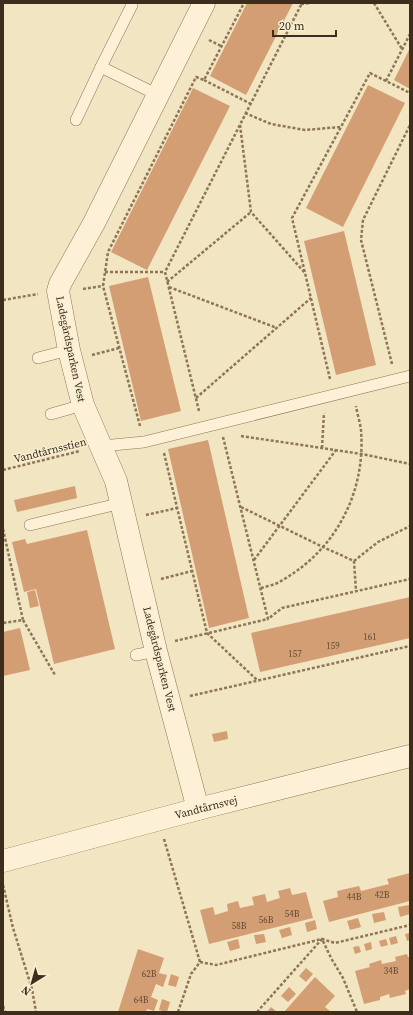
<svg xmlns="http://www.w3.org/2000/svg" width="413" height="1015" viewBox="0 0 413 1015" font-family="'Source Serif 4',serif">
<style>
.building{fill:#d39e74}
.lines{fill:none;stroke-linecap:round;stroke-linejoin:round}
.service-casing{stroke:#8e7557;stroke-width:12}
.minor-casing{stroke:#8e7557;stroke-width:23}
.path{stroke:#8e7557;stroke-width:2.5;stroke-dasharray:3 2;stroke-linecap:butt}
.service{stroke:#fcf1d6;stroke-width:11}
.minor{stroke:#fcf1d6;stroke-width:22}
.labels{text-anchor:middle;stroke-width:3;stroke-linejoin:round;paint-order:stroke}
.number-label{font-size:9px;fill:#624933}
.street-label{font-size:11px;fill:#3c2d1d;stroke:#f8eed2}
</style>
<rect width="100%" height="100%" fill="#f2e5c2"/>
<!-- building -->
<g class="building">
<polygon points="247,3 293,3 246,95 210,76"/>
<polygon points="410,48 410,89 394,80"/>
<polygon points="368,85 405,103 343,227 306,208"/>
<polygon points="193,88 230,106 147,270 111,252"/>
<polygon points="344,231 376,365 336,375 304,241"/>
<polygon points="148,277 181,411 141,421 109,286"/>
<polygon points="208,440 249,618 209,628 168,449"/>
<polygon points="75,486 77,498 17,512 14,500"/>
<polygon points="87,530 115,649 54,664 36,589 24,592 12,542 25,539 27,544"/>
<polygon points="35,590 39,606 30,608 27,592"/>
<polygon points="410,597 410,638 260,672 251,633"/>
<polygon points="20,628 30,670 3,676 3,632"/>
<polygon points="227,731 228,739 214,742 212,734"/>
<polygon points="410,873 410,901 329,922 323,901 338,897 337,891 359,886 361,891 389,884 387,879"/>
<polygon points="290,888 292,895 306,892 313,918 209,944 200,910 213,907 215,915 228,911 227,904 238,901 240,908 254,905 252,897 265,894 267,902 280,898 278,891"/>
<polygon points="409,905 410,914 400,917 398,907"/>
<polygon points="384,912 386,920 374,923 372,914"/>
<polygon points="358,918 361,927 350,930 347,921"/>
<polygon points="315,920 317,929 307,932 305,923"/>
<polygon points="290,927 292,935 282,938 279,930"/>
<polygon points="410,933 410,940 407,941 405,934"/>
<polygon points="264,934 266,942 256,944 254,935"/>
<polygon points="396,936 398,943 391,945 389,938"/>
<polygon points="238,939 240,948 230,951 227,942"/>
<polygon points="386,939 388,945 381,947 379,941"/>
<polygon points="371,942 372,949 366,951 364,944"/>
<polygon points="359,946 361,952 355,954 353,947"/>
<polygon points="138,949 164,958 159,973 167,975 163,987 156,984 151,997 158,1000 154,1011 147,1009 146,1012 118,1012"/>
<polygon points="407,954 408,957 410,957 410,989 405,991 406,994 390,998 389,994 380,997 380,1000 364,1004 355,971 370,967 369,964 381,960 382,964 396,961 395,957"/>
<polygon points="306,968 313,974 306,982 299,976"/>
<polygon points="171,974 179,977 176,987 168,985"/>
<polygon points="315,977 335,996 325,1007 331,1012 284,1012"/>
<polygon points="289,987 296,994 288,1002 281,996"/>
<polygon points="162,999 170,1002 167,1012 159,1010"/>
<polygon points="271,1007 277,1012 267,1012"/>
</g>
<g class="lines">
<defs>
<g id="service">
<polyline points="132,5 101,67 158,95"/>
<polyline points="76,120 101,67"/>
<polyline points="38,358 69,350"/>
<polyline points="51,414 83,405"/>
<polyline points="102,446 144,442 410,376"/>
<polyline points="30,525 122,503"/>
<polyline points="136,655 156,651"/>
</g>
<g id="minor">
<polyline points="198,809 156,651 116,481 83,405 69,350 58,291 60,284 94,223 204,3"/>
<path id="s1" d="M3,861L198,809L410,756"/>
</g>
</defs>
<!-- service casing -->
<use href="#service" class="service-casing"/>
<!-- minor casing -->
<use href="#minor" class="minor-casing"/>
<!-- path -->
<g class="path">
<polyline points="374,3 402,49"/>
<polyline points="301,4 310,3"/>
<polyline points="209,40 221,46"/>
<polyline points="204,80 251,104"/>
<polyline points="386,81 410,34"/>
<polyline points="245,113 271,124 305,130 340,127"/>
<polyline points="240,125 251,212 305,273"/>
<polyline points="105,272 165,272"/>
<polyline points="167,282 251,212"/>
<polyline points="169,287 277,328"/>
<polyline points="83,289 103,286"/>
<polyline points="3,300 38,294"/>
<polyline points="92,355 119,348"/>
<polyline points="392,364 361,240 363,220 410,125"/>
<polyline points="330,379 292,218 370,73 410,93"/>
<polyline points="196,398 311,298"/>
<polyline points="199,411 165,272 302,3"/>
<polyline points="140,426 103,286 108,252 196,77 204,80 244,3"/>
<polyline points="241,436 362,454 410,464"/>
<polyline points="223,437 268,619 282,608 410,579"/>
<polyline points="322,448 324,413"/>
<polyline points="164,453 207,633 257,680"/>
<polyline points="3,470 80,451"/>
<polyline points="241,507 323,547 354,561 356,591"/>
<polyline points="146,515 177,508"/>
<polyline points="3,529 23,620 3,623"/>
<polyline points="254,560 336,450"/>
<polyline points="354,561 378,542 410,526"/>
<polyline points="161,579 192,571"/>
<path d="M261,588C267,586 275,585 281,581C336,550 366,492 361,430C360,422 357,413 356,406"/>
<polyline points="23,620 55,675"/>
<polyline points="175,641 268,619"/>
<polyline points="190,696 410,646"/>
<polyline points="164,839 200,962"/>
<polyline points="3,885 13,928 32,989 36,1012"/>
<polyline points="200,962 216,965 322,939 335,943 410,925"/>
<polyline points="3,1006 5,1012"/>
<polyline points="178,1012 191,974 200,962"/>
<polyline points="257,1012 322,939 331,958 343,978 357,1012"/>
</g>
<!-- service -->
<use href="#service" class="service"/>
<!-- minor -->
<use href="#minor" class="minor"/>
</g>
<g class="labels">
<!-- number labels -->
<g class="number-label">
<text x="370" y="640">161</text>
<text x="333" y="649">159</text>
<text x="295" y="657">157</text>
<text x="382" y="898">42B</text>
<text x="354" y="900">44B</text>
<text x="292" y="917">54B</text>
<text x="266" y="923">56B</text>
<text x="239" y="929">58B</text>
<text x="391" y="974">34B</text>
<text x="149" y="977">62B</text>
<text x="141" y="1003">64B</text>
</g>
<!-- street labels -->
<g class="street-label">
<text transform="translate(71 349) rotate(78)" y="4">Ladegårdsparken Vest</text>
<text transform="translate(50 450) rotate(-14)" y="4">Vandtårnsstien</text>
<text transform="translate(160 659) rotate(76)" y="4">Ladegårdsparken Vest</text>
<text dy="4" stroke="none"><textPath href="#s1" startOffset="210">Vandtårnsvej</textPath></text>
</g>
</g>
<!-- border -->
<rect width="413" height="1015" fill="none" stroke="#3c2d1d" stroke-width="8"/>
<!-- north arrow -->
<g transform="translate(32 983) rotate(217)" stroke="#f8eed2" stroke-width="3" paint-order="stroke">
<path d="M0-3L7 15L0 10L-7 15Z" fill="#3c2d1d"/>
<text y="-6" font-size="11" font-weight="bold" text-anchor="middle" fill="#3c2d1d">N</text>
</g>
<!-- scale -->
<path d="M273 30v6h63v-6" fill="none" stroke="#3c2d1d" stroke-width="2"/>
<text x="279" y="30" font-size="12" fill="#3c2d1d" stroke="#f8eed2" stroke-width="3" paint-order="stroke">20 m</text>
</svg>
